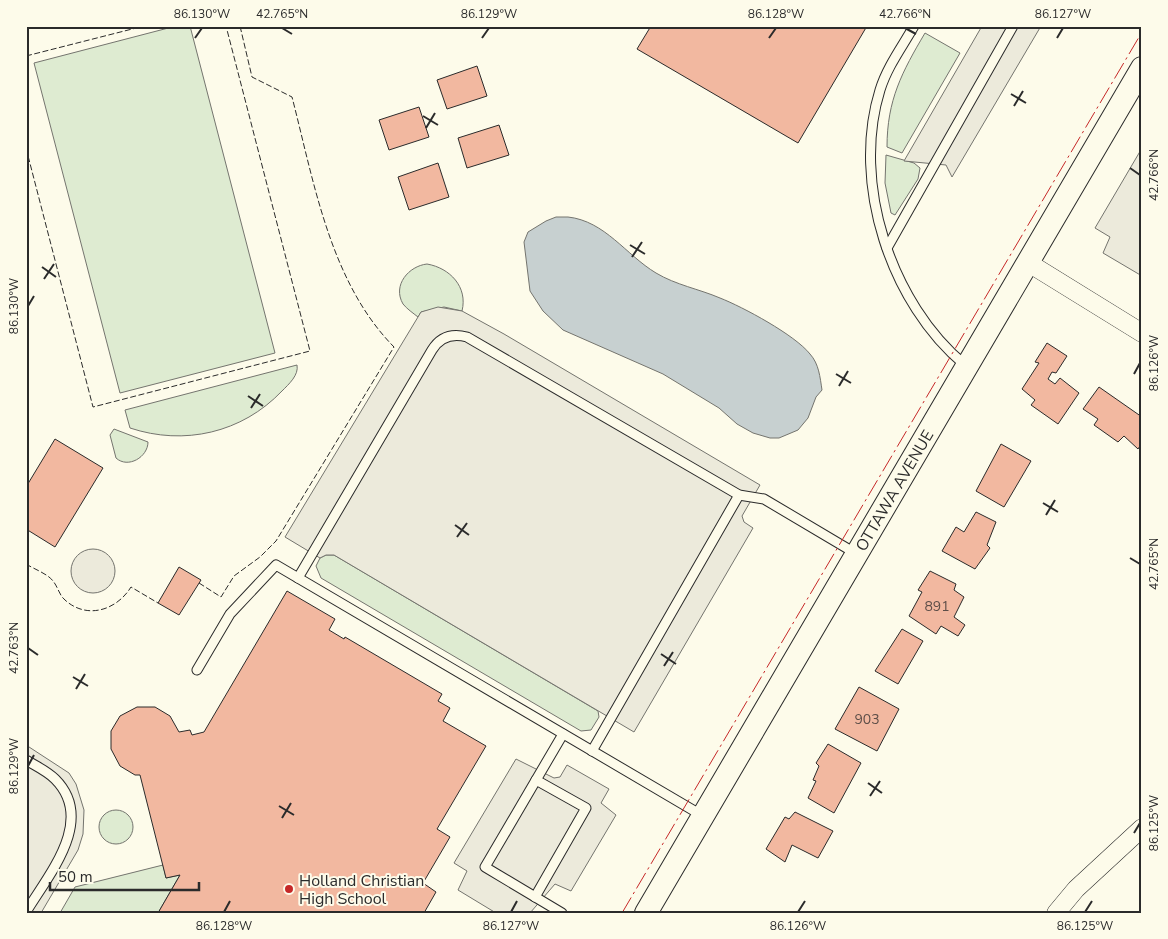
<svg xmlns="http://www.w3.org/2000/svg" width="1168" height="939" viewBox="0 0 1168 939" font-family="'Nunito Sans',sans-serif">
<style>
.green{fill:#deebd1;stroke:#74746e}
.parking{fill:#eceadb;stroke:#74746e}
.water{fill:#c7d0d0;stroke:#74746e}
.building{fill:#f2b8a0;stroke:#2b2b2b}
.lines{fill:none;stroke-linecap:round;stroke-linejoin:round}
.service-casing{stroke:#2b2b2b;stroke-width:11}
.minor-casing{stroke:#2b2b2b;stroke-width:19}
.tertiary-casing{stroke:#2b2b2b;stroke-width:24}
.service{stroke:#fdfbea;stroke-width:9}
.minor{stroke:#fdfbea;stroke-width:18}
.tertiary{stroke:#fdfbea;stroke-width:22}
.fence{stroke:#2b2b2b;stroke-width:1;stroke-dasharray:6 2.5;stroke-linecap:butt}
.power{stroke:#c62828;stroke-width:1;stroke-dasharray:18 4 2.5 4;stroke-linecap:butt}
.ticks{fill:none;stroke:#2b2b2b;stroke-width:2}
.poi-dot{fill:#c62828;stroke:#fdfbea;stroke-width:2}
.labels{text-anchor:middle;stroke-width:4;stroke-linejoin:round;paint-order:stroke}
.number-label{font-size:14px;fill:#5d4e48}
.street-label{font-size:16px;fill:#2b2b2b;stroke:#fdfbea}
.poi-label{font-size:16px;fill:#2b2b2b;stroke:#fdfbea;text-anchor:start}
.neatline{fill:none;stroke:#2b2b2b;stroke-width:2}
.ticks-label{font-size:12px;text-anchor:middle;fill:#2b2b2b}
</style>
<rect width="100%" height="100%" fill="#fdfbea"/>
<!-- green -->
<g class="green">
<polygon points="176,26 190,26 275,353 120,393 34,63"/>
<path d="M925,33L960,53L902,153L887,147C887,100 902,72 925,33Z"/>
<polygon points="886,155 914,163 920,168 918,179 895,215 891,213 885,183"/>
<path d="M427,264C450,268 468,287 462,311L444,307L421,312L418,317C413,313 407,309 403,304C392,285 409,266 427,264Z"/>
<path d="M297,365C299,375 289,384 282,391C242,433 184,446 130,428L125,410Z"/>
<path d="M114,429L148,442C148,457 128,469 116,458L110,435Z"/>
<polygon points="326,555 334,555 598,711 599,717 591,730 581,731 321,578 316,566 320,558"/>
<circle cx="116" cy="827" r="17"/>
<polygon points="163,865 166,878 180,875 158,913 60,913 75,887"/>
</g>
<!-- parking -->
<g class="parking">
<polygon points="982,26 1041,26 952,177 946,165 904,161"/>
<polygon points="1142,148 1142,276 1103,253 1110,237 1095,228"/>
<polygon points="438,307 462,311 504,334 760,485 742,516 744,522 753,528 634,732 334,555 326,555 320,558 285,537 421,312"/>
<circle cx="93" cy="571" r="22"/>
<polygon points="26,745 69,773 76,784 84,810 83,834 78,850 41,913 26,913"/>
<polygon points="516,759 554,778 560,777 567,765 609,789 601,803 616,815 571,891 555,884 530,913 496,913 458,890 467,871 454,863"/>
</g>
<!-- water -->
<path class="water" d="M568,217C605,221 626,255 656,273C676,285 699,289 720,298C743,307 795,335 810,354C819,364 820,377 822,390L816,397L808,418L798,430L779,438H770L753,433L737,424L719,408L663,374L563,330L543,311L530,291L524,242L528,232L546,221L556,217Z"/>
<!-- building -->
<g class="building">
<polygon points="651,26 867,26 798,143 637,49"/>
<polygon points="477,66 487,96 447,109 437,80"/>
<polygon points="419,107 429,137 389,150 379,120"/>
<polygon points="499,125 509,155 467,168 458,138"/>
<polygon points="438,163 449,197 409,210 398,177"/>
<polygon points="1047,343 1067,356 1056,373 1052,372 1048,379 1055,384 1060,378 1079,393 1058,424 1031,405 1035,400 1022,389 1039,363 1035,362"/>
<polygon points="1099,387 1142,417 1142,443 1138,449 1124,436 1118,442 1094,425 1098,419 1083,409"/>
<polygon points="55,439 103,468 55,547 26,529 26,487"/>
<polygon points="1001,444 1031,461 1004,507 976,491"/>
<polygon points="976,512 996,522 987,545 990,548 975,569 942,551 956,527 964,532"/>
<polygon points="179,567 201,580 179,615 158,603"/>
<polygon points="930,571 956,584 954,590 964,597 954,617 965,625 958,636 941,626 936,634 909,616 922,592 918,590"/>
<polygon points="287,591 335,619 329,630 344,639 345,637 442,694 438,701 450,708 443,721 486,746 437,829 450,837 423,883 436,892 424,913 158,913 180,875 166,878 140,775 135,775 120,766 111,749 111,731 120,716 137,707 155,707 170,716 179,732 190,730 192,735 204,732"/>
<polygon points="902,629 923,641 898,684 875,671"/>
<polygon points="859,687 899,709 877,751 835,729"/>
<polygon points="828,744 861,763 834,813 808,798 816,781 813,780 819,766 816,763"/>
<polygon points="795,812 833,831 818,858 792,845 785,862 766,849 785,817 789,819"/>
</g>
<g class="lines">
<defs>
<g id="service">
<path d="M914,26C902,47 887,67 880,90C851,183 891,304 965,365"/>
<polyline points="887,248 1013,26"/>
<path d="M298,578L432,350C440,337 452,333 467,337L739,495L764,499L855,553"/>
<polyline points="197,670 230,614 276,565 703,816"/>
<polyline points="592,751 739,495"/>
<path d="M26,760C36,766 47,771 55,779C96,820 49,874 26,912"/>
<polyline points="535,897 586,808 536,780"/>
<polyline points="562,913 485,867 563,734"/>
</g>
<g id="minor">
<polyline points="1027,262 1142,333"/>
<polyline points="1056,913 1076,889 1142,828"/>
</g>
<g id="tertiary">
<path id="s1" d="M646,913L1142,68"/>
</g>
</defs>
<!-- service casing -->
<use href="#service" class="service-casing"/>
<!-- minor casing -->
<use href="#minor" class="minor-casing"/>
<!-- tertiary casing -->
<use href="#tertiary" class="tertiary-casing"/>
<!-- service -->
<use href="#service" class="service"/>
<!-- minor -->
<use href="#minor" class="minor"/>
<!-- tertiary -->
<use href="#tertiary" class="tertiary"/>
<!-- fence -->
<g class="fence">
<polyline points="26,56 144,26"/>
<polyline points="26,148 93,407 310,351 226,26"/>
<path d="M26,564C34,569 48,574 53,581C58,587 59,595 65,600C87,620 117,610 131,587L158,603"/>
<path d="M199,583L221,597L234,576L260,557L276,541L394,347C330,282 314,182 292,97L252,77L240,26"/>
</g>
<!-- power -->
<polyline class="power" points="622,913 1142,32"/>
</g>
<!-- ticks -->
<path class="ticks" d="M282,28L292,34M905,28L916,34M195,38L202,28M482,38L489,28M769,38L776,28M1057,38L1063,28M1011,94L1026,103M1014,106L1023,91M423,116L438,125M426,128L435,113M1130,168L1140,175M630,245L645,254M632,257L642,242M42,267L56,277M44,279L54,264M28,306L34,296M836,374L851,383M1134,374L1140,363M839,386L848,371M248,396L263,406M251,408L260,394M1043,503L1058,512M1046,515L1055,500M455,525L469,535M457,537L467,523M1130,558L1140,564M28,648L38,655M661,654L676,664M664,666L673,652M73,677L88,686M76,689L85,674M28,766L34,755M868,783L882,793M870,796L880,781M279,806L294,815M282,818L291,803M1134,833L1140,823M224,912L230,901M511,912L517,901M798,912L805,901M1085,912L1092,901"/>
<!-- markers -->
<circle class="poi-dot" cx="289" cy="889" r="5"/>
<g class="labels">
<!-- number labels -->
<g class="number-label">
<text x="937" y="611">891</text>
<text x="867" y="724">903</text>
</g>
<!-- street labels -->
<g class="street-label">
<text dy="6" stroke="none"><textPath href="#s1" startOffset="490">OTTAWA AVENUE</textPath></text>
</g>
<!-- poi labels -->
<g class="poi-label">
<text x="299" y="886">Holland Christian<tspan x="299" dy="18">High School</tspan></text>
</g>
</g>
<!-- border -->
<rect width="1168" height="939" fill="none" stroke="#fdfbea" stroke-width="55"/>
<!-- scale -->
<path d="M50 882v8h149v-8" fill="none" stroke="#2b2b2b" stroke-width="2.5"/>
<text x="58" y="882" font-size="15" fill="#2b2b2b" stroke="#fdfbea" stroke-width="4" paint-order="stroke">50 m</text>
<rect x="28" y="28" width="1112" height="884" class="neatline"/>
<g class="ticks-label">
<text x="202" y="18">86.130°W</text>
<text x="282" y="18">42.765°N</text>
<text x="489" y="18">86.129°W</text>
<text x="776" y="18">86.128°W</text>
<text x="905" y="18">42.766°N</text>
<text x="1063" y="18">86.127°W</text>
<text transform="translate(1154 175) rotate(-90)" y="4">42.766°N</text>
<text transform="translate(14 306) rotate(-90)" y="4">86.130°W</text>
<text transform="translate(1154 363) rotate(-90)" y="4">86.126°W</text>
<text transform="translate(1154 564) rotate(-90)" y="4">42.765°N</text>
<text transform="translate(14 648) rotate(-90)" y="4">42.763°N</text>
<text transform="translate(14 766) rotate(-90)" y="4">86.129°W</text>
<text transform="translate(1154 823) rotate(-90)" y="4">86.125°W</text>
<text x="224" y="930">86.128°W</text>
<text x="511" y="930">86.127°W</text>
<text x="798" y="930">86.126°W</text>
<text x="1085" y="930">86.125°W</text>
</g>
</svg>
